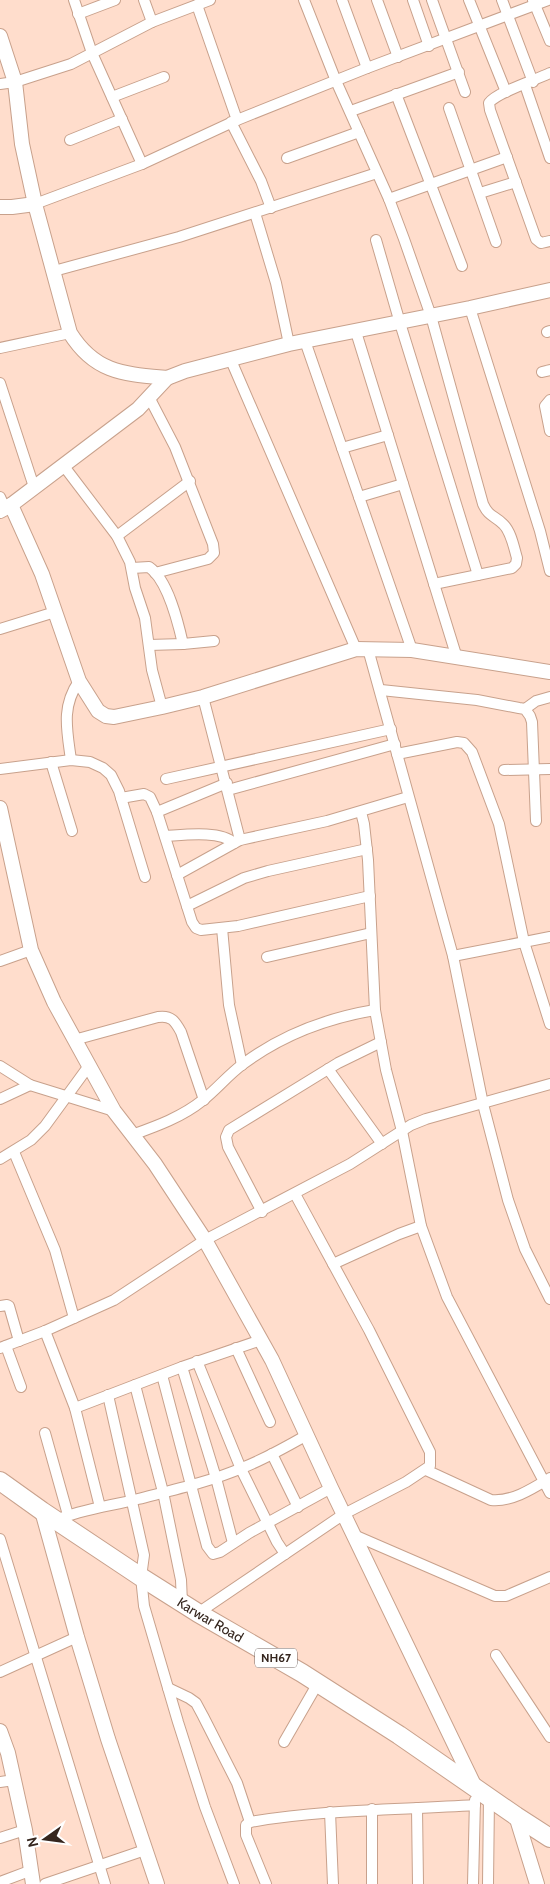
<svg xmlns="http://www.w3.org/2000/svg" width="550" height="1884" viewBox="0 0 550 1884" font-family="Cabin,sans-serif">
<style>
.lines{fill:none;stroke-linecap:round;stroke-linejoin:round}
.street-casing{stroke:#c8a18c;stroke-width:12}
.secondary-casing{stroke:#c8a18c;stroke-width:16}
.highway-casing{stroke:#c8a18c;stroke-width:20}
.street{stroke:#fff;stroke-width:10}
.secondary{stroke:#fff;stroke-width:14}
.highway{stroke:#fff;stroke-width:18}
.labels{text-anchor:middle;stroke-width:4;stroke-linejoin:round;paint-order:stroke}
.shield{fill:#fff;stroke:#726762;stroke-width:1}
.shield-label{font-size:12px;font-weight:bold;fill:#35261e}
.street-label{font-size:14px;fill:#35261e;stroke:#fff}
</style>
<rect width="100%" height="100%" fill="#fdc"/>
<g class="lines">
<defs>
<g id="street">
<polyline points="74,0 92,53 142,164"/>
<polyline points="144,0 152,22"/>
<path d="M304,0L336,81L389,199L404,239L431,316L483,504C489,517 494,515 503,524C511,531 514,548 517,558L516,564L512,568L434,584"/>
<polyline points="342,0 367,68"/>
<polyline points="377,0 398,57"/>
<polyline points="413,0 429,46"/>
<polyline points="432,0 465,92"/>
<polyline points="469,0 506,92"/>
<polyline points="502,0 533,82"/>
<polyline points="533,0 550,41"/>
<polyline points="197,5 237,120"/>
<polyline points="78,14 115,0"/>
<path d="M550,73C536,80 497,92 489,103L490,110L536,239L541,243L550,241"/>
<polyline points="0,84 15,82 71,64 152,22 210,0"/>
<polyline points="525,85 550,158"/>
<polyline points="396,94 462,266"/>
<polyline points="112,97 164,77"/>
<polyline points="449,108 496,242"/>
<polyline points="351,111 459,72"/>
<polyline points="231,122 261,181 271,208"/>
<polyline points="70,140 122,119"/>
<polyline points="287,158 359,132"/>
<polyline points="480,193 516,182"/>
<polyline points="389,199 507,157"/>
<polyline points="35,204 142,164 237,120 367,68 548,0"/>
<polyline points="255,213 276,283 289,344"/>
<polyline points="376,240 400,323 478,575"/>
<polyline points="54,271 179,237 377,173"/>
<polyline points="470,308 540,531 550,571"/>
<polyline points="356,332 457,658"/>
<polyline points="547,332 550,331"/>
<polyline points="305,341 412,650"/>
<polyline points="0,348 70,333"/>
<polyline points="230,358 356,649"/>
<polyline points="542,372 550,370"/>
<polyline points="0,383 34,487"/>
<polyline points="149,397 175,447 213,544 214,553 208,559 155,573"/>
<polyline points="550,400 545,406 550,431"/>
<polyline points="342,448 388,435"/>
<polyline points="63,465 117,536 130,562 135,588 145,618 152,670 162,707"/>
<polyline points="0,497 5,508"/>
<polyline points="359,497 403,484"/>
<polyline points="117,536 190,481"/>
<path d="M132,568L149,567C168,580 178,622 183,644"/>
<polyline points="0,629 55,612"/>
<polyline points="149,645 183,644 214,641"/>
<polyline points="368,649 453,956 483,1104 508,1200 525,1249 550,1299"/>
<polyline points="381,690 477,700 519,708 525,709 530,716 532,722 536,821"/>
<polyline points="203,697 240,840"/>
<polyline points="525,709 536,701 550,697"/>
<polyline points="397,754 457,742 464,743 472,752 499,824 524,942 550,1024"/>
<path d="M71,760C67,730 61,707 79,681"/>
<polyline points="51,762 72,831"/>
<polyline points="0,769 71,760 90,762 103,768 111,775 119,791 145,877"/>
<polyline points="504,770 550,769"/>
<polyline points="166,779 391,729"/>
<polyline points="228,790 395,744"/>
<polyline points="121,798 144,794 150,797 157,812 192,922 196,928 201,930 238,926 370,896"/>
<polyline points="157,812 227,783"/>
<polyline points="361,812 364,824 368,860 375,1010 386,1070 402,1131 421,1226 447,1297 550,1493"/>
<path d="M165,836C183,835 220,830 234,843"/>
<polyline points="177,875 240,840 327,821 408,797"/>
<polyline points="187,906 244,878 268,871 367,849"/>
<polyline points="222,928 229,1005 242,1065"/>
<polyline points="453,956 550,937"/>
<polyline points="267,957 371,933"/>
<polyline points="0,961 31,950"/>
<path d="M74,1040L158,1017C171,1015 175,1021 181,1032L204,1100"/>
<polyline points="0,1066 30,1085 114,1111"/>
<polyline points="328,1069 382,1144"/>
<polyline points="0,1099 30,1085"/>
<path d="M132,1135C157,1126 182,1117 203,1100C217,1089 228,1075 243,1064C282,1035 327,1018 375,1010"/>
<polyline points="14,1152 55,1250 74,1318"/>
<polyline points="0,1159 31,1140 45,1126 88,1067"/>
<polyline points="262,1212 228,1147 226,1137 229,1130 338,1063 381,1042"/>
<polyline points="333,1264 399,1234 421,1226"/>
<polyline points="0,1306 7,1305 9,1306 19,1341"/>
<polyline points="45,1331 75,1408 100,1507"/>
<polyline points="6,1346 21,1387"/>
<polyline points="0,1348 45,1331 114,1300 205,1240 350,1164 411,1125 426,1119 550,1084"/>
<polyline points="236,1348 270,1422"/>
<polyline points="197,1361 241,1469 277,1542 285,1554"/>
<polyline points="182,1367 216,1478 233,1543"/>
<polyline points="162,1375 207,1546 213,1554 220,1552 249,1533 331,1488"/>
<polyline points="135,1385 163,1492 181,1580 182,1603"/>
<polyline points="108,1395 144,1555 141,1577 144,1606 178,1722 205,1807 234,1884"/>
<polyline points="75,1408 182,1367 261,1340"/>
<polyline points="45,1433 68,1515"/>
<polyline points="272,1454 298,1507"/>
<path d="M426,1470L491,1500C512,1502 532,1489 550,1478"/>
<path d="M56,1520C83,1509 111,1506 138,1499C173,1490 209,1482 242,1468C265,1459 286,1447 307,1435"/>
<polyline points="354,1535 495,1596 506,1596 550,1577"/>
<polyline points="0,1539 105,1884"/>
<polyline points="198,1613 344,1514 406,1482 430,1466 430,1452 369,1330 295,1194"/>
<polyline points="496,1655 550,1737"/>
<polyline points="0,1672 77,1637"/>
<polyline points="168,1688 189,1698 196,1703 203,1716 237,1783 250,1822"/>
<polyline points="284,1742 318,1683"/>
<polyline points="0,1782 14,1780"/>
<polyline points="417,1808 418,1884"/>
<polyline points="372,1809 372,1884"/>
<polyline points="330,1812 333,1884"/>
<polyline points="0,1838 25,1830"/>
<polyline points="0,1882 32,1870"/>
<polyline points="45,1884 145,1850"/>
<path d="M266,1884L246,1835V1825L250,1822C325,1809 400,1810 475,1805"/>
<polyline points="473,1884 475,1800"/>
<polyline points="488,1884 489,1797"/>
</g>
<g id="secondary">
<path d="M0,36L15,82L22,144L35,204L70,333C95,373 124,374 167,378"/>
<polyline points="0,207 12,207 35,204"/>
<polyline points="11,505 42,574 79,681 98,711 106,716 114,717 162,707 203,697 356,649 412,650 550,672"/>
<polyline points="0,511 11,505 138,409 167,378 185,371 289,344 470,308 550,290"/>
<polyline points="0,808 31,950 54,1002 114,1111 155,1164 205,1240 272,1360 331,1488 475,1787"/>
<polyline points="42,1511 77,1637 108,1739 157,1884"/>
<polyline points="0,1731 8,1753 25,1830 33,1884"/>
<polyline points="516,1816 537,1884"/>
</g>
<g id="highway">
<path id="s1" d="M0,1481L42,1511L141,1577L198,1613L302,1673L399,1735L516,1816L550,1838"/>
</g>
</defs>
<!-- street casing -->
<use href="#street" class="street-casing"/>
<!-- secondary casing -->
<use href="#secondary" class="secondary-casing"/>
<!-- highway casing -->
<use href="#highway" class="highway-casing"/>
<!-- street -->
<use href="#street" class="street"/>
<!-- secondary -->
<use href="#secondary" class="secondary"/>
<!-- highway -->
<use href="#highway" class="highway"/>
</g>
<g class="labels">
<!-- shield labels -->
<rect class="shield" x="255" y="1648.5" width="42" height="19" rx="4"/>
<g class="shield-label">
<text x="276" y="1662">NH67</text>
</g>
<!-- street labels -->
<g class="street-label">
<text dy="5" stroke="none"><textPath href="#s1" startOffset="252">Karwar Road</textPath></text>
</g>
</g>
<!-- north arrow -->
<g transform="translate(45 1839) rotate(256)" stroke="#ffffff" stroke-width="4" paint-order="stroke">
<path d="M0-4L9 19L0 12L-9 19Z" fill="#35261e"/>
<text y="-8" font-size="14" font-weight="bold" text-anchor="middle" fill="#35261e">N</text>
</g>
</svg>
